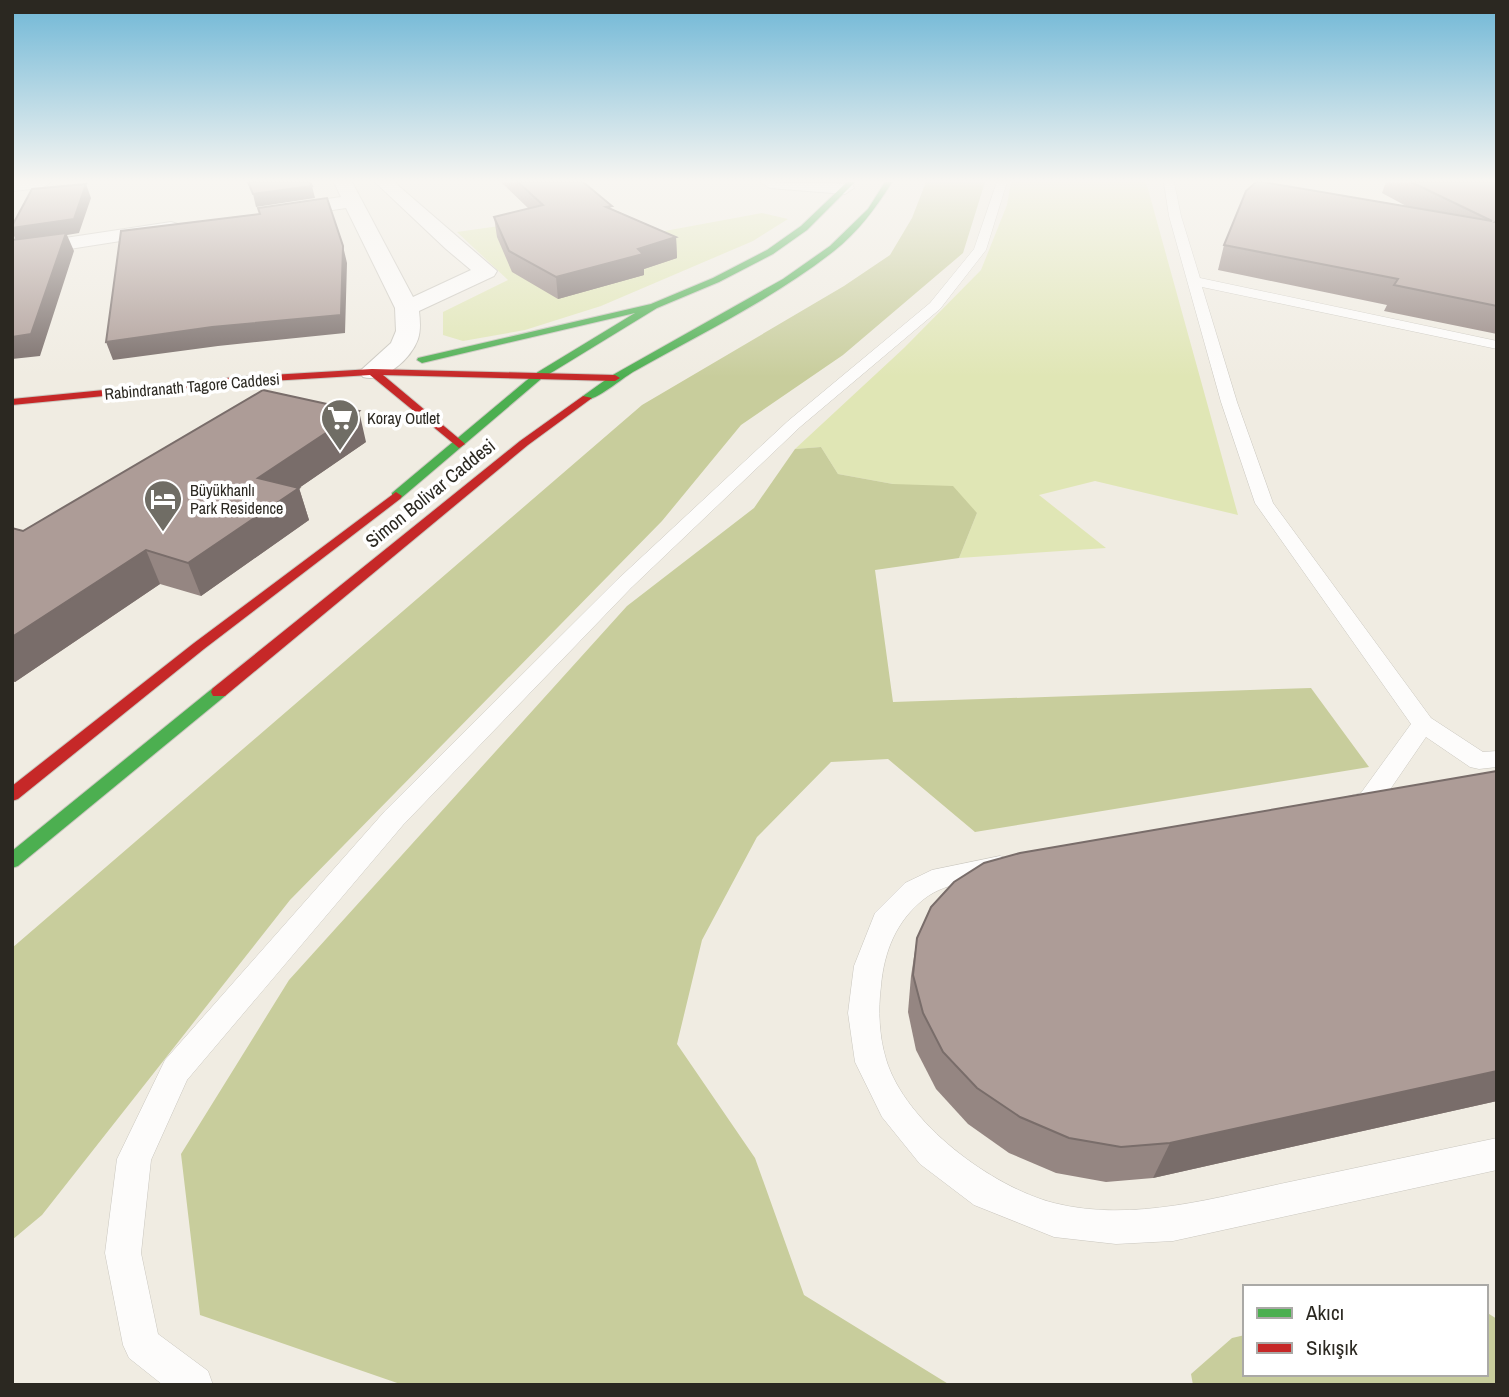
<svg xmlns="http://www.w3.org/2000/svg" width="1509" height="1397" viewBox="0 0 1509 1397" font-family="'Archivo Narrow',sans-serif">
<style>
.green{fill:#e0e6b5}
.forest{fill:#c8cd9c}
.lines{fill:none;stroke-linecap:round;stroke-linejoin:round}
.lane-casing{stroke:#cac7bf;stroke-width:1}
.street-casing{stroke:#cac7bf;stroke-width:2}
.fast-casing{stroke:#cac7bf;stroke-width:2}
.jam-casing{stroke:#cac7bf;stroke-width:2}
.lane{fill:#fdfcfb;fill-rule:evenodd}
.street{fill:#fdfcfb;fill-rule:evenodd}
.fast{fill:#4caf50;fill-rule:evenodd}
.jam{fill:#c62828;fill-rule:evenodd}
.wall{fill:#958682}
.shaded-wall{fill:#796d6a}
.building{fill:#ad9c97;stroke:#796d6a;stroke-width:2}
.labels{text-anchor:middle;stroke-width:7;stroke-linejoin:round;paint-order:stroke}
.far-street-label{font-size:16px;fill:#2b2821;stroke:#fff}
.far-poi-label{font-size:16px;fill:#2b2821;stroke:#fff;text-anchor:start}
.street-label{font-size:19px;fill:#2b2821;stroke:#fff}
</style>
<rect width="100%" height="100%" fill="#f0ece2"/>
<!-- green -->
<g class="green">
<polygon points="1011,182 1146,182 1238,515 1095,481 1039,495 1106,548 959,558 977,513 893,484 838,474 821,447 795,449 904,348 981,270 1007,205"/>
<polygon points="762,213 788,219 753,241 601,306 525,330 463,341 443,335 443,312 508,280 457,232 555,218 616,240"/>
</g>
<!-- forest -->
<g class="forest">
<polygon points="926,182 985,182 963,253 843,355 741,425 662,521 290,900 42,1215 12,1240 12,948 642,405 844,286 890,255 912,218"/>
<polygon points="821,447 838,474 893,484 953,486 977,513 959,558 875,570 893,702 1311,688 1369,767 975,832 888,759 831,762 757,837 702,940 677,1044 755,1158 804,1295 950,1385 403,1385 200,1315 181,1154 289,980 627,606 754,508 795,449"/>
<polygon points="1486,1312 1497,1319 1497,1385 1193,1385 1191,1374 1232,1338 1245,1335 1245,1374 1486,1374"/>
</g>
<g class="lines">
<defs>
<g id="lane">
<polygon points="997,182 1007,182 986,250 940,309 800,427 631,588 403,825 187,1080 151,1160 141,1253 158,1334 208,1371 213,1385 163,1385 129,1358 123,1345 105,1253 117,1159 165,1060 385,811 617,580 788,421 930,303 974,249"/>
<polygon points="1164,182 1174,182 1181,216 1200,278 1497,341 1497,349 1202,287 1237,402 1273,503 1431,718 1483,752 1497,751 1497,767 1479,769 1470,767 1426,737 1378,807 1351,813 1342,810 1338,804 1342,798 1361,793 1411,724 1255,503 1221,402 1169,216"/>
<path d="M1000,856L1009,859L1013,866L1009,873C981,882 948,880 924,899C896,921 884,952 881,986C878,1010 879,1036 886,1059C905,1123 992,1187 1054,1203C1133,1223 1217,1197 1294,1181C1362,1167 1429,1152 1497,1138V1170L1173,1241L1116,1244L1054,1237L974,1205L920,1164L882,1117L855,1062L848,1013L854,966L875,913L905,883L932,870Z"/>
</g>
<g id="street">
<polygon points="12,182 51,182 42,188 12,191"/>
<path d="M334,182H352L413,297L471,270L446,249L375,182H394L497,271L494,276L419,311C420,320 421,330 418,339C411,359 384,383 363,377L359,372L391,343L396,331L395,308L346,208L279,218L269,212L279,206L341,197Z"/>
<polygon points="761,182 852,184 854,188 845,194 770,188"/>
<polygon points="171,222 178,224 181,228 178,232 12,258 12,246"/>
</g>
<g id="fast">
<polygon points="847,182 855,182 807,230 773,254 719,282 657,308 541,379 400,499 392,499 392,493 533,375 635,313 422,363 417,360 418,358 651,304 713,278 767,250 801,226"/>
<path d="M885,182H892C876,208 858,232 834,251C773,299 700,334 633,372C621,379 595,402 583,400V396L611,376L783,279L830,246L868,209Z"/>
<polygon points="219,687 225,688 227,692 225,696 18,866 12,868 12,851 213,688"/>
</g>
<g id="jam">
<polygon points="372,369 615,375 620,378 615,381 383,375 463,442 465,444 459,448 370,375 237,383 12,405 12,399 237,377"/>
<polygon points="583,396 592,398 528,445 225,696 213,696 211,692 213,688 520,441"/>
<polygon points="396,492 402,496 400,499 204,649 18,799 12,801 12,786 194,643"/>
</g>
</defs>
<!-- lane casing -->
<use href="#lane" class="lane-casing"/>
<!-- street casing -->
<use href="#street" class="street-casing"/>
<!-- fast casing -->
<use href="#fast" class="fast-casing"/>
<!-- jam casing -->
<use href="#jam" class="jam-casing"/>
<!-- lane -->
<use href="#lane" class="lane"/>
<!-- street -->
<use href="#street" class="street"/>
<!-- fast -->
<use href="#fast" class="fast"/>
<!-- jam -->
<use href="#jam" class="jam"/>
</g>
<!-- wall -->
<g class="wall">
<polygon points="501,182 583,182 612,209 676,237 677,258 644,269 644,275 558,299 512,272 497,237 494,217 529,209"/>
<polygon points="1386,182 1497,182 1497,334 1384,311 1387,305 1218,270 1224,245 1408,207 1382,193"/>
<polygon points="366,442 299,488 309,520 201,596 160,584 15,682 12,682 12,528 23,531"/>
<polygon points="1497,771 1497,1101 1153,1178 1106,1182 1056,1173 1009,1153 968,1124 936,1089 916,1050 908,1012 911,976 917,938"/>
</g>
<!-- shaded-wall -->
<g class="shaded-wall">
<polygon points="86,184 91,198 79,233 67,235 74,251 40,356 12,359 12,337 17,243 12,231 12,228"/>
<polygon points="312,186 315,198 256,207 253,194"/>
<polygon points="676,237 677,258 644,269 644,275 558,299 556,277"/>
<polygon points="343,246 347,263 345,333 218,346 113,360 106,342"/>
<polygon points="359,411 366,442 299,488 309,520 201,596 188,563 258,478"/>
<polygon points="146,550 160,584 15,682 12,678 12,637"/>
<polygon points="1497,1071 1497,1101 1153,1178 1170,1143"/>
</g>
<!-- building -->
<g class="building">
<polygon points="248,182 310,182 312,186 253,194"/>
<polygon points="518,182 583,182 612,206 606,207 676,237 638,249 643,254 556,277 509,251 494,217 543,205"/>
<polygon points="1256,182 1263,182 1492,221 1411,182 1497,182 1497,220 1495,222 1497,222 1497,306 1394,285 1398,279 1224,245 1246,191"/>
<polygon points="86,184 74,219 12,228 12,226 32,189"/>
<polygon points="327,198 343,246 341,315 212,327 106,342 121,231 260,214 258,208"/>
<polygon points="66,233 31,334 12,337 12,240"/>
<polygon points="263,390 359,411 258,478 299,488 188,563 146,550 12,637 12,528 23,531"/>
<polygon points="1497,771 1497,1071 1170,1143 1121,1147 1069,1138 1020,1117 977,1088 943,1052 923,1013 913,975 917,938 931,907 954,882 984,863 1020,853"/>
</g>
<!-- sky -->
<linearGradient id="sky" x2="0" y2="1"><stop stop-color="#6fb7d6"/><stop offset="0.48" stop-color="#f8f6f2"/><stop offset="1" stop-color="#f8f6f2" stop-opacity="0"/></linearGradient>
<rect width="1509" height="377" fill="url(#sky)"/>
<!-- icons -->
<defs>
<symbol id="supermarket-pin" viewBox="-11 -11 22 30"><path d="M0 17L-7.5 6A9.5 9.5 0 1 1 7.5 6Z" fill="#706d65" stroke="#fff"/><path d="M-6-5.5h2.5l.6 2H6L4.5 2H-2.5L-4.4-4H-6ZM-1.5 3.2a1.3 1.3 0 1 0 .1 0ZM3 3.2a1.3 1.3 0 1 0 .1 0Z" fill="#fff"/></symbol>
<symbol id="hotel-pin" viewBox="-11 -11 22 30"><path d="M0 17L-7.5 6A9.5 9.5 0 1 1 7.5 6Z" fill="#706d65" stroke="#fff"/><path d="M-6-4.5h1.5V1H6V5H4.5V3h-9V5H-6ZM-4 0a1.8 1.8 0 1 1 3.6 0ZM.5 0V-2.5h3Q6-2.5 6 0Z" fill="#fff"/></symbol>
</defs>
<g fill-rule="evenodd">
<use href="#supermarket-pin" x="318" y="396" width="44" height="60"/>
<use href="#hotel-pin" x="141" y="477" width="44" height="60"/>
</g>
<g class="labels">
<!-- far-street labels -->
<g class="far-street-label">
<text transform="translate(192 386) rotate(-5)" y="6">Rabindranath Tagore Caddesi</text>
</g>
<!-- far-poi labels -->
<g class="far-poi-label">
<text x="367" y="424">Koray Outlet</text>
<text x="190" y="496">Büyükhanlı<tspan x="190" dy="18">Park Residence</tspan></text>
</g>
<!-- street labels -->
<g class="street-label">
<text transform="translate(430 493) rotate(-39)" y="7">Simon Bolivar Caddesi</text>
</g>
</g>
<!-- border -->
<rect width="1509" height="1397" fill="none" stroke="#2b2821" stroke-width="28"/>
<!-- legend -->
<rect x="1243" y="1285" width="245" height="91" fill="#ffffff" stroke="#aaa9a6" stroke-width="2"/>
<rect x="1257" y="1308" width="35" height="10" fill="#4caf50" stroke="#aaa9a6" stroke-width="2"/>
<text x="1306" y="1320" font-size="21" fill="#2b2821">Akıcı</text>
<rect x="1257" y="1343" width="35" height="10" fill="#c62828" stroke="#aaa9a6" stroke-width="2"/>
<text x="1306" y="1355" font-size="21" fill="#2b2821">Sıkışık</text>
</svg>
